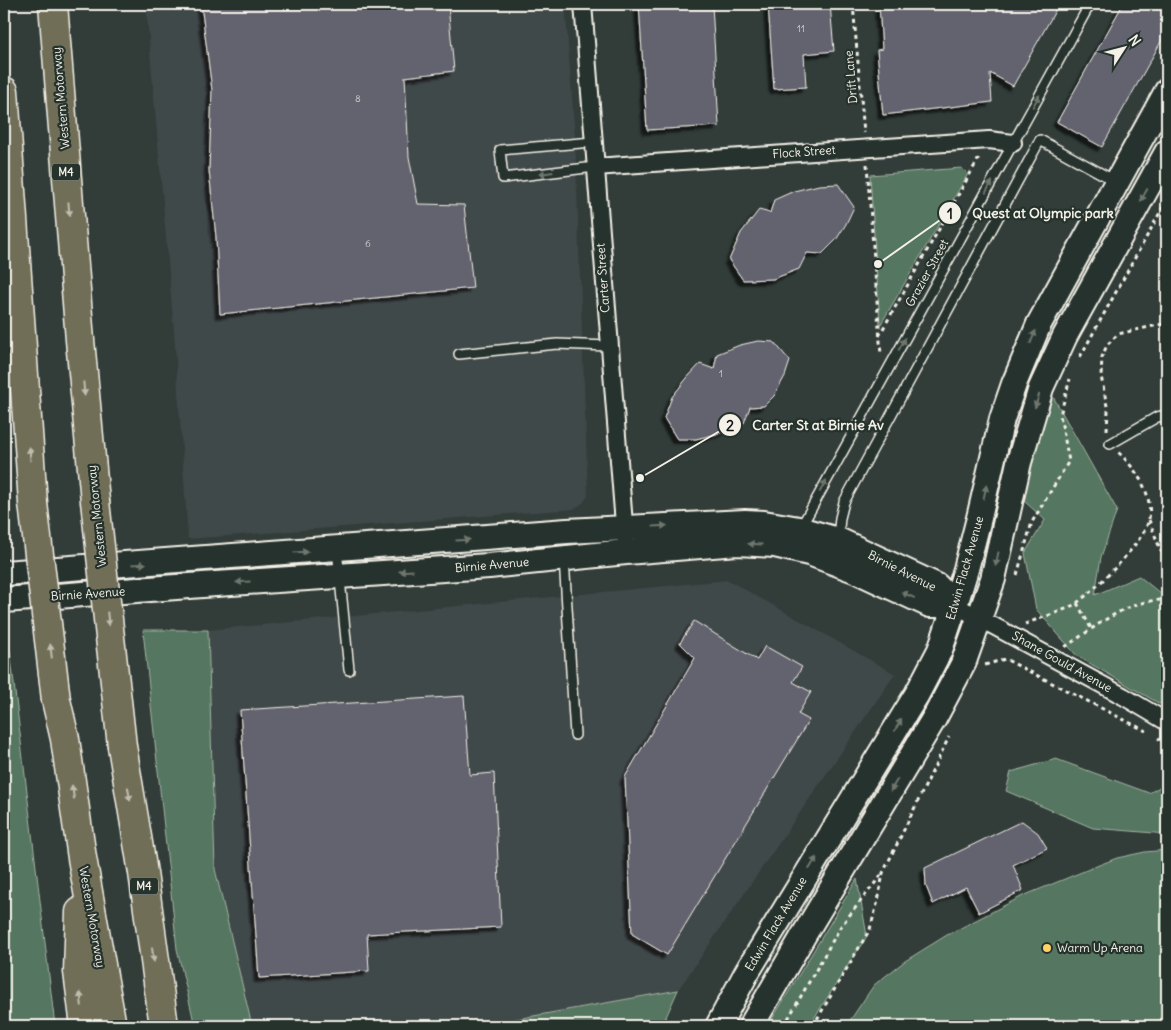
<svg xmlns="http://www.w3.org/2000/svg" width="1171" height="1030" viewBox="0 0 1171 1030" font-family="Delius,sans-serif">
<style>
.built{fill:#41484a}
.green{fill:#547660;stroke:#a4b4a4}
.building{fill:#63636f;stroke:#f4f1e8;filter:url(#shadow)}
.lines{fill:none;stroke-linecap:round;stroke-linejoin:round}
.lane-casing{stroke:#f4f1e8;stroke-width:12}
.street-casing{stroke:#f4f1e8;stroke-width:20}
.secondary-casing{stroke:#f4f1e8;stroke-width:28}
.highway-casing{stroke:#f4f1e8;stroke-width:31}
.path{stroke:#f4f1e8;stroke-width:3;stroke-dasharray:4 4;stroke-linecap:butt}
.lane{stroke:#26332d;stroke-width:9}
.street{stroke:#26332d;stroke-width:16}
.secondary{stroke:#26332d;stroke-width:24}
.highway{stroke:#716e59;stroke-width:28}
.highway-bridge-casing{stroke:#f4f1e8;stroke-width:31;stroke-linecap:butt}
.highway-bridge{stroke:#716e59;stroke-width:28}
.oneway{fill:#6e766e}
.oneway2{fill:#c0bdaf}
.poi-dot{fill:#ffd166;stroke:#26332d;stroke-width:2}
.labels{text-anchor:middle;stroke-width:4.5;stroke-linejoin:round;paint-order:stroke}
.number-label{font-size:10px;fill:#d0ceca}
.shield{fill:#26332d;stroke:#b6b8b0;stroke-width:1}
.shield-label{font-size:11px;font-weight:bold;fill:#f4f1e8}
.street-label{font-size:12px;fill:#f4f1e8;stroke:#26332d}
.poi-label{font-size:12px;fill:#f4f1e8;stroke:#26332d;text-anchor:start}
.leader{fill:none;stroke:#f4f1e8;stroke-width:2}
.callout-dot{fill:#f4f1e8;stroke:#26332d;stroke-width:2}
.mark-label{font-size:15px;text-anchor:middle;font-weight:bold;fill:#111}
.callout-label{font-size:14px;text-anchor:middle;font-weight:bold;fill:#f4f1e8;stroke:#26332d;stroke-width:4.5;stroke-linejoin:round;paint-order:stroke}
</style>
<defs>
<filter id="shadow"><feDropShadow dx="-4.5" dy="4.5" stdDeviation="1" flood-color="#0009"/></filter>
</defs>
<rect width="100%" height="100%" fill="#323d3a"/>
<filter id="ink" filterUnits="userSpaceOnUse"><feTurbulence type="fractalNoise" baseFrequency=".02" numOctaves="2"/><feDisplacementMap in="SourceGraphic" scale="10" xChannelSelector="R" yChannelSelector="G"/><feConvolveMatrix kernelMatrix="1 2 1 2 8 2 1 2 1" color-interpolation-filters="sRGB"/></filter>
<g filter="url(#ink)">
<!-- built -->
<g class="built">
<polygon points="146,4 565,4 575,138 588,496 583,503 574,509 188,539 174,331"/>
<polygon points="728,580 895,674 678,990 478,1026 252,1026 215,869 208,630"/>
</g>
<!-- green -->
<g class="green">
<polygon points="962,168 968,174 881,324 880,324 870,175"/>
<polygon points="1051,393 1117,510 1101,557 1095,595 1139,576 1167,599 1167,708 1077,656 1036,609 1025,553 1045,520 1023,500"/>
<polygon points="143,630 208,630 215,869 252,1026 195,1026 177,949"/>
<polygon points="4,650 10,650 55,1026 4,1026"/>
<polygon points="1056,759 1149,793 1167,783 1167,834 1093,828 1006,791 1011,772"/>
<polygon points="1167,850 1167,1026 848,1026 851,1019 874,985 905,961 947,935 1023,896 1099,865 1117,858 1145,852"/>
<polygon points="857,879 867,936 809,1026 768,1026"/>
<polygon points="678,990 662,1026 478,1026"/>
</g>
<!-- building -->
<g class="building">
<polygon points="201,4 448,4 454,71 405,77 409,157 418,204 464,205 473,288 220,314 216,237 209,170 212,90"/>
<polygon points="639,4 712,4 719,126 647,130"/>
<polygon points="768,4 830,4 834,51 804,54 806,87 774,89"/>
<polygon points="879,4 1059,4 1013,86 990,73 992,102 883,115 877,50 882,49"/>
<polygon points="1123,4 1167,4 1167,31 1102,147 1057,122"/>
<polygon points="838,184 854,207 846,224 836,240 822,254 807,253 799,269 773,279 743,280 729,260 741,233 759,210 770,213 774,200 794,191 819,185"/>
<polygon points="758,341 774,342 790,361 785,376 774,396 764,406 750,407 744,423 721,433 696,439 677,439 664,418 672,397 687,378 700,364 714,369 717,354 740,345"/>
<polygon points="694,621 757,660 765,646 802,667 793,682 811,692 798,714 809,720 667,955 632,934 625,777 695,658 680,643"/>
<polygon points="464,696 470,775 494,773 501,927 367,934 369,971 259,978 240,710"/>
<polygon points="1022,821 1038,833 1047,848 1013,865 1023,890 979,913 966,887 933,904 926,886 925,868"/>
</g>
<g class="lines">
<defs>
<g id="lane">
<polyline points="593,142 500,150 503,178 595,167"/>
<polyline points="459,354 557,344 608,346"/>
<polyline points="1110,444 1157,417 1167,415"/>
<polyline points="800,529 1090,4"/>
<polyline points="838,538 840,518 844,502 1040,140 1115,181"/>
<polyline points="337,549 349,670"/>
<polyline points="564,559 575,735"/>
</g>
<g id="street">
<polyline points="583,4 625,537"/>
<polyline points="595,167 989,140 1013,143"/>
<polyline points="955,605 1123,696 1167,722"/>
</g>
<g id="secondary">
<polyline points="4,573 567,531 745,522 764,523 799,529 838,540 937,586 955,605"/>
<polyline points="4,600 216,584 489,566 626,552 737,543 775,545 809,553 857,571 930,605 955,605"/>
<polyline points="718,1026 747,972 917,694 940,650 955,605 966,569 979,518 1002,419 1014,384 1039,324 1167,91"/>
<polyline points="751,1026 805,933 935,717 963,664 993,579 1019,462 1041,388 1065,336 1167,152"/>
</g>
<g id="highway">
<polyline points="53,4 80,340 95,501"/>
<polyline points="4,91 33,503"/>
<polyline points="56,700 65,739 82,858 112,1026"/>
<polyline points="122,746 143,873 164,1026"/>
<polyline points="80,912 78,972 85,1026"/>
</g>
</defs>
<!-- lane casing -->
<use href="#lane" class="lane-casing"/>
<!-- street casing -->
<use href="#street" class="street-casing"/>
<!-- secondary casing -->
<use href="#secondary" class="secondary-casing"/>
<!-- highway casing -->
<use href="#highway" class="highway-casing"/>
<!-- path -->
<g class="path">
<polyline points="853,4 864,133"/>
<polyline points="867,164 881,355"/>
<polyline points="879,336 979,158"/>
<polyline points="1080,357 1167,200"/>
<polyline points="1107,430 1108,411 1101,376 1102,357 1107,345 1118,334 1167,323"/>
<polyline points="1149,520 1161,551 1167,558"/>
<polyline points="1017,575 1032,522 1069,461 1060,415 1070,379"/>
<polyline points="1077,603 1091,628"/>
<path d="M1025,624C1039,618 1066,611 1078,602C1096,589 1145,541 1149,519C1153,493 1136,469 1118,452"/>
<path d="M1065,647C1097,626 1127,599 1167,600"/>
<polyline points="985,665 1005,659 1146,731"/>
<polyline points="1158,738 1167,744"/>
<polyline points="784,1026 841,926 882,874"/>
<polyline points="813,1026 870,929 878,901 883,873 949,737"/>
</g>
<!-- lane -->
<use href="#lane" class="lane"/>
<!-- street -->
<use href="#street" class="street"/>
<!-- secondary -->
<use href="#secondary" class="secondary"/>
<!-- highway -->
<use href="#highway" class="highway"/>
<defs>
<g id="highway-bridge">
<polyline points="95,501 122,746"/>
<polyline points="33,503 56,700"/>
</g>
</defs>
<!-- highway-bridge casing -->
<use href="#highway-bridge" class="highway-bridge-casing"/>
<!-- highway-bridge -->
<use href="#highway-bridge" class="highway-bridge"/>
</g>
<!-- one-way arrows -->
<defs><path id="oneway-solid" d="M-6-.8H1V-3.2L6.5 0L1 3.2V.8H-6Z" transform="scale(1.25)"/></defs>
<g class="oneway">
<use href="#oneway-solid" transform="translate(1036 101) rotate(-61)"/>
<use href="#oneway-solid" transform="translate(546 173) rotate(173)"/>
<use href="#oneway-solid" transform="translate(989 187) rotate(-61)"/>
<use href="#oneway-solid" transform="translate(1144 195) rotate(119)"/>
<use href="#oneway-solid" transform="translate(1033 337) rotate(-68)"/>
<use href="#oneway-solid" transform="translate(902 344) rotate(-61)"/>
<use href="#oneway-solid" transform="translate(1037 401) rotate(108)"/>
<use href="#oneway-solid" transform="translate(823 486) rotate(-61)"/>
<use href="#oneway-solid" transform="translate(985 492) rotate(-78)"/>
<use href="#oneway-solid" transform="translate(660 526) rotate(-3)"/>
<use href="#oneway-solid" transform="translate(463 540) rotate(-4)"/>
<use href="#oneway-solid" transform="translate(755 544) rotate(-177)"/>
<use href="#oneway-solid" transform="translate(301 552) rotate(-4)"/>
<use href="#oneway-solid" transform="translate(997 559) rotate(102)"/>
<use href="#oneway-solid" transform="translate(139 564) rotate(-4)"/>
<use href="#oneway-solid" transform="translate(406 571) rotate(177)"/>
<use href="#oneway-solid" transform="translate(243 582) rotate(176)"/>
<use href="#oneway-solid" transform="translate(908 595) rotate(-155)"/>
<use href="#oneway-solid" transform="translate(898 725) rotate(-59)"/>
<use href="#oneway-solid" transform="translate(894 785) rotate(121)"/>
<use href="#oneway-solid" transform="translate(813 863) rotate(-58)"/>
</g>
<g class="oneway2">
<use href="#oneway-solid" transform="translate(69 209) rotate(85)"/>
<use href="#oneway-solid" transform="translate(84 389) rotate(85)"/>
<use href="#oneway-solid" transform="translate(30 454) rotate(-94)"/>
<use href="#oneway-solid" transform="translate(108 619) rotate(84)"/>
<use href="#oneway-solid" transform="translate(51 651) rotate(-97)"/>
<use href="#oneway-solid" transform="translate(73 792) rotate(-98)"/>
<use href="#oneway-solid" transform="translate(129 794) rotate(81)"/>
<use href="#oneway-solid" transform="translate(153 955) rotate(82)"/>
<use href="#oneway-solid" transform="translate(81 999) rotate(-97)"/>
</g>
</g>
<!-- markers -->
<circle class="poi-dot" cx="1047" cy="948" r="5"/>
<g class="labels">
<!-- number labels -->
<g class="number-label">
<text x="801" y="32">11</text>
<text x="358" y="102">8</text>
<text x="368" y="247">6</text>
<text x="721" y="377">1</text>
</g>
<!-- shield labels -->
<g class="shield">
<rect x="52" y="163.5" width="28" height="17" rx="4"/>
<rect x="130" y="877.5" width="28" height="17" rx="4"/>
</g>
<g class="shield-label">
<text x="66" y="176">M4</text>
<text x="144" y="890">M4</text>
</g>
<!-- street labels -->
<g class="street-label">
<text transform="translate(851 77) rotate(-95)" y="4">Drift Lane</text>
<text transform="translate(61 98) rotate(-95)" y="4">Western Motorway</text>
<text transform="translate(804 152) rotate(-4)" y="4">Flock Street</text>
<text transform="translate(927 273) rotate(-61)" y="4">Grazier Street</text>
<text transform="translate(603 278) rotate(-94)" y="4">Carter Street</text>
<text transform="translate(97 516) rotate(-96)" y="4">Western Motorway</text>
<text transform="translate(492 565) rotate(-5)" y="4">Birnie Avenue</text>
<text transform="translate(965 568) rotate(-74)" y="4">Edwin Flack Avenue</text>
<text transform="translate(902 571) rotate(27)" y="4">Birnie Avenue</text>
<text transform="translate(88 594) rotate(-4)" y="4">Birnie Avenue</text>
<text transform="translate(1062 662) rotate(29)" y="4">Shane Gould Avenue</text>
<text transform="translate(92 917) rotate(80)" y="4">Western Motorway</text>
<text transform="translate(776 924) rotate(-59)" y="4">Edwin Flack Avenue</text>
</g>
<!-- poi labels -->
<g class="poi-label">
<text x="1057" y="952">Warm Up Arena</text>
</g>
</g>
<!-- callouts -->
<path class="leader" d="M878 264L950 213M640 478L730 425"/>
<g class="callout-dot">
<circle cx="878" cy="264" r="5"/>
<circle cx="640" cy="478" r="5"/>
<circle cx="950" cy="213" r="12"/>
<circle cx="730" cy="425" r="12"/>
</g>
<g class="mark-label">
<text x="950" y="219">1</text>
<text x="730" y="431">2</text>
</g>
<g class="callout-label">
<text x="1043" y="218">Quest at Olympic park</text>
<text x="818" y="430">Carter St at Birnie Av</text>
</g>
<!-- margin -->
<rect width="1171" height="1030" fill="none" stroke="#26332d" stroke-width="20"/>
<rect x="10" y="10" width="1151" height="1010" fill="none" stroke="#f4f1e8" stroke-width="2" filter="url(#ink)"/>
<!-- north arrow -->
<g transform="translate(1124 48) rotate(54)" stroke="#26332d" stroke-width="4" paint-order="stroke">
<path d="M0-4L9 19L0 12L-9 19Z" fill="#f4f1e8"/>
<text y="-8" font-size="14" font-weight="bold" text-anchor="middle" fill="#f4f1e8">N</text>
</g>
</svg>
